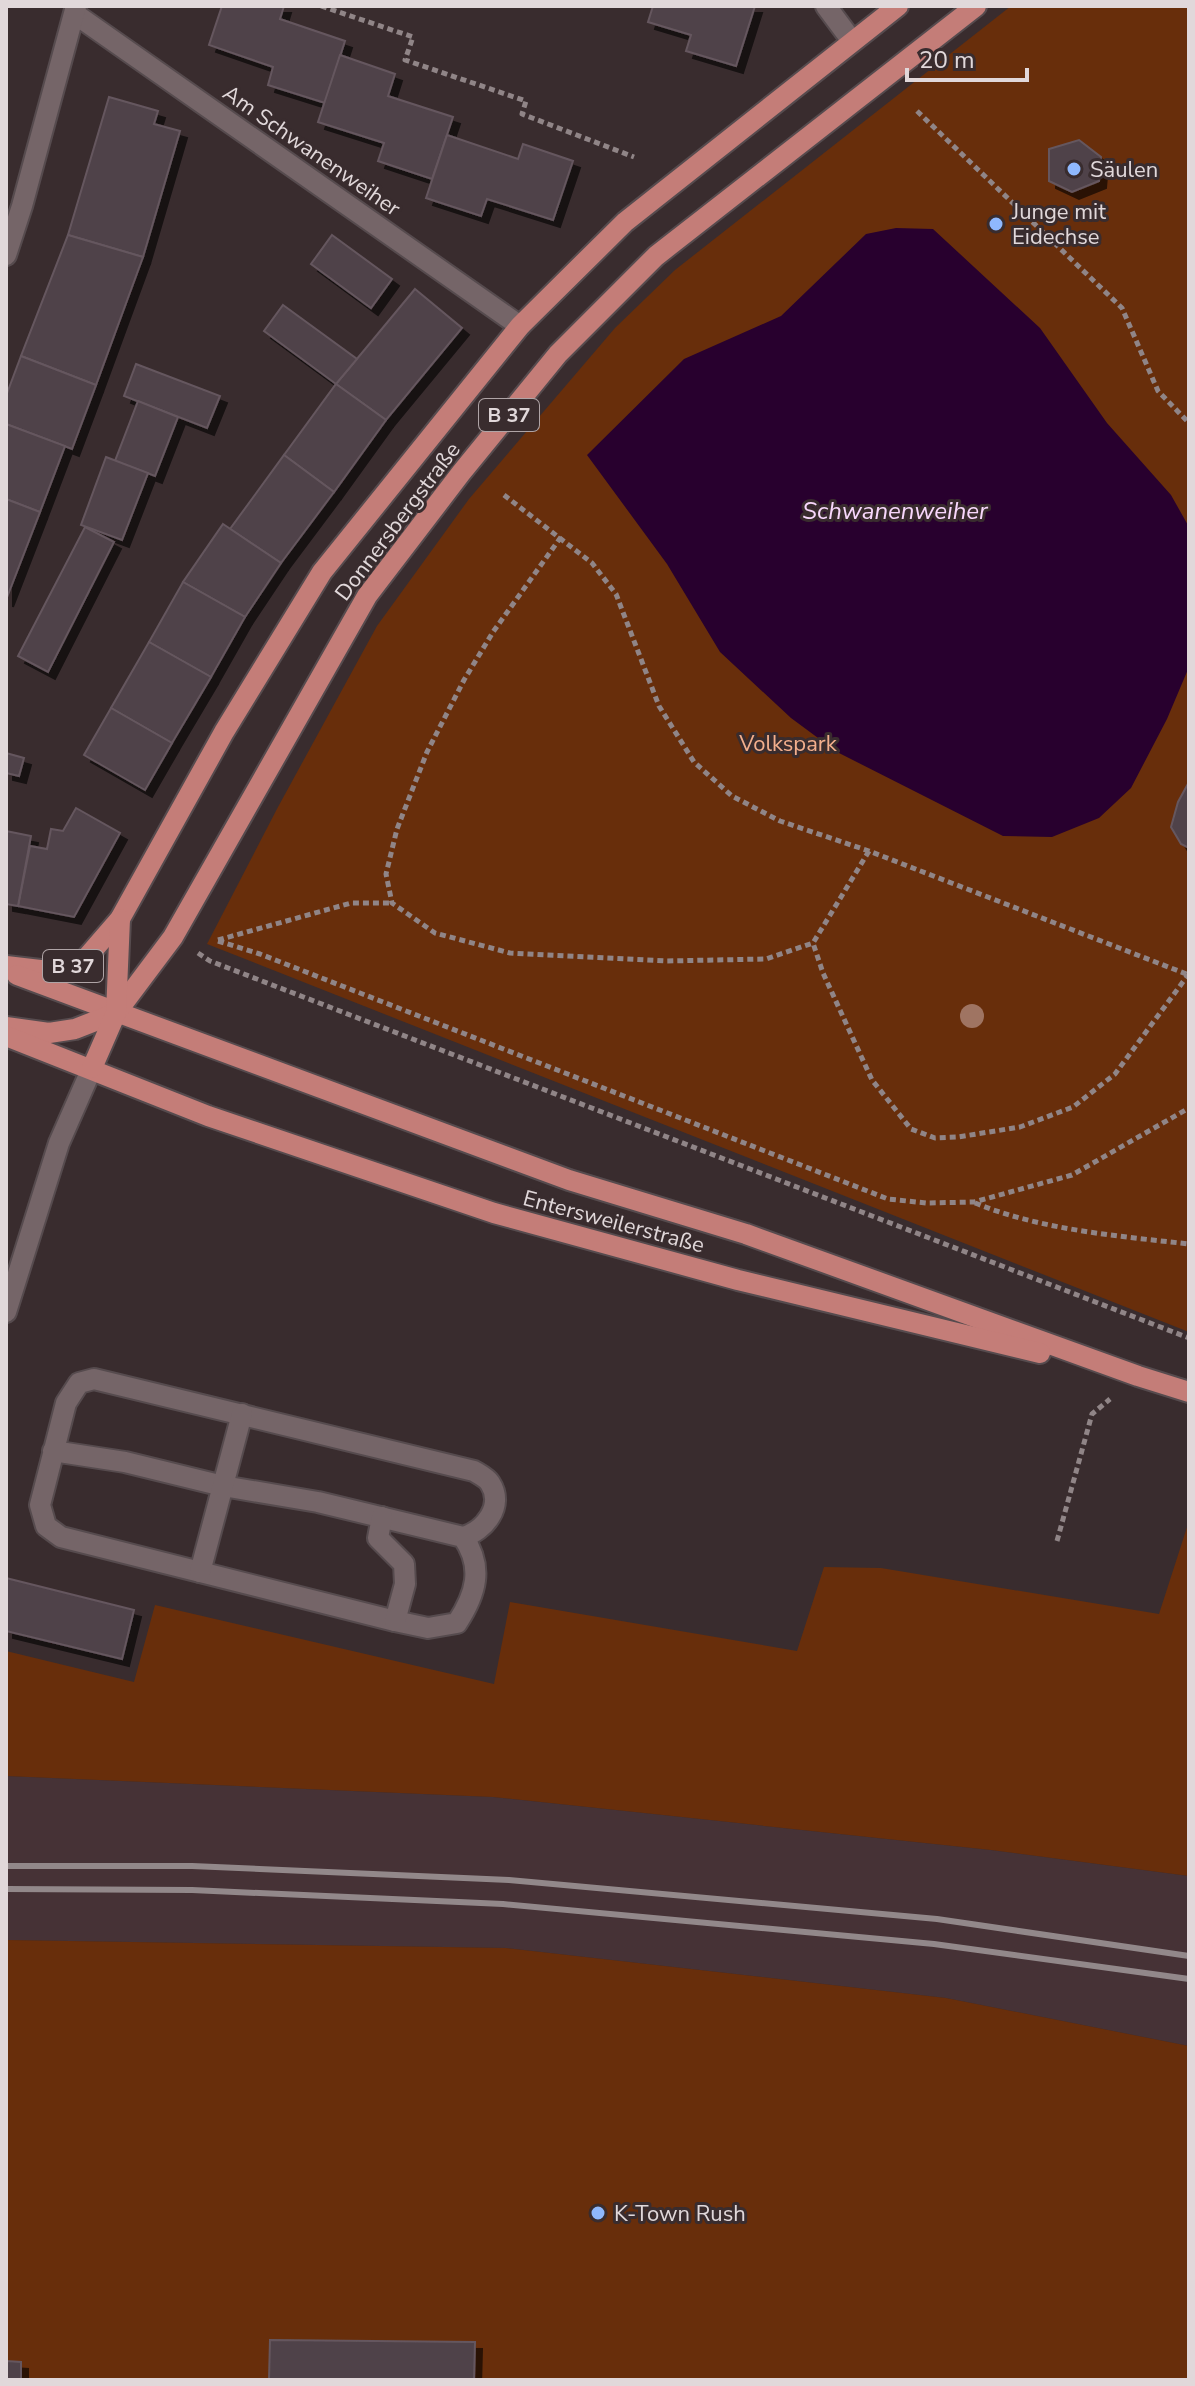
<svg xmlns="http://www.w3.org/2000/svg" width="1195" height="2386" viewBox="0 0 1195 2386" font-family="'Nunito Sans',sans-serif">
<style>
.built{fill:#463236}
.green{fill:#682e0b}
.water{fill:#28002e}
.building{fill:#4f4249;stroke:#65575e;stroke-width:2;filter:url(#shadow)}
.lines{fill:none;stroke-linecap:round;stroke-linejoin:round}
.minor-casing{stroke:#564b4e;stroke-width:24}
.major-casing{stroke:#564b4e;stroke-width:24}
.path{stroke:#908587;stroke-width:5;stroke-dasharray:6 4;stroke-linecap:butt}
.minor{stroke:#756568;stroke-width:20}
.major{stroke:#c47d78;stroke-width:20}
.rail{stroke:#92888a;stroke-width:6}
.tree{fill:#9f7462}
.poi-dot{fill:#8fb8fd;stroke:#392c2e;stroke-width:3}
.labels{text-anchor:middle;stroke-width:6;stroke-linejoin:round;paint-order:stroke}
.shield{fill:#392c2e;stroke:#afa4a6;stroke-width:2}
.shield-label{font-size:20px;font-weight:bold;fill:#e1d8da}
.street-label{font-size:22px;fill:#e1d8da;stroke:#392c2e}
.poi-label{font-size:22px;fill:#e1d8da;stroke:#392c2e;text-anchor:start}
.park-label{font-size:22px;fill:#f3af8d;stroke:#392c2e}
.water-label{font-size:24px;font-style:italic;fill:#f8d7fc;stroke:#392c2e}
</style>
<defs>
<filter id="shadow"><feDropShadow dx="7" dy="7" stdDeviation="0" flood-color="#0009"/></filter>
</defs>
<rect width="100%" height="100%" fill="#392c2e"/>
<!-- built -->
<polygon class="built" points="6,1776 493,1797 991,1850 1189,1876 1189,2046 946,1998 506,1948 6,1940"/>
<!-- green -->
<g class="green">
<polygon points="1011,6 1189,6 1189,1332 207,944 278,807 377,626 469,499 615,328 675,270"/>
<polygon points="1189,1521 1189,1876 991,1850 493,1797 6,1776 6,1651 134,1682 155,1605 494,1684 510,1602 797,1651 824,1567 881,1568 1159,1614"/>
<polygon points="6,1940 506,1948 946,1998 1189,2046 1189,2380 6,2380"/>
</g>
<!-- water -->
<polygon class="water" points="896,228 933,229 1040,328 1107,423 1171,495 1189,527 1189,667 1167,719 1131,788 1099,818 1052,837 1003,836 837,752 791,718 720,652 667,564 587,455 684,359 781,316 866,234"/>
<!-- building -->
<g class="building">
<polygon points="222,6 284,6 280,19 345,41 325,103 268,85 273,67 209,45"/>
<polygon points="653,6 755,6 736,66 686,51 691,35 648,22"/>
<polygon points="340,55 395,74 388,96 453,117 432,179 378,161 384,143 318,122"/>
<polygon points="109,97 158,111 154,124 180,131 143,257 68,235"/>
<polygon points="447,135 518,159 523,144 573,161 553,220 487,199 481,216 426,198"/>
<polygon points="1079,140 1101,157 1099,181 1072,192 1049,181 1049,149"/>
<polygon points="68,235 143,257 96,385 21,356"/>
<polygon points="332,235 392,279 371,308 311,264"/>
<polygon points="415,289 462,328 386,420 336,384"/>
<polygon points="283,305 357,359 336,384 264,331"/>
<polygon points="21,356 96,385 72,449 6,424 6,396"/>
<polygon points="136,364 220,396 207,428 124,396"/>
<polygon points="336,384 386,420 334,492 284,455"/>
<polygon points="138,401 178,417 155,476 115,461"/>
<polygon points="6,424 65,446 40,512 6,499"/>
<polygon points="284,455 334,492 281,563 230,529"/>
<polygon points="106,457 148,473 122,540 81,525"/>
<polygon points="6,499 40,512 6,600"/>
<polygon points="223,524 281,563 245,617 183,582"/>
<polygon points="85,527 114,542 48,672 18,656"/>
<polygon points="183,582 245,617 211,677 149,642"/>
<polygon points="149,642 211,677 172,743 111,708"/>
<polygon points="111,708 172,743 145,790 84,755"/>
<polygon points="6,753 24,758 19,776 6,773"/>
<polygon points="1189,782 1189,848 1181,844 1171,827 1178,802"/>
<polygon points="76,808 120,833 74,917 18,906 30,846 47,849 51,829 63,831"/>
<polygon points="6,831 31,836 18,906 6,904"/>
<polygon points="6,1578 134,1610 122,1659 6,1631"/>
<polygon points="270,2340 475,2342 474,2380 269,2380"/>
<polygon points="6,2361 21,2362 21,2380 6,2380"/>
</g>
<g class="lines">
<defs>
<g id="minor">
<polyline points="826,6 852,41"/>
<polyline points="75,14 520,326"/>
<polyline points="6,255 22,206 76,6"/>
<polyline points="6,1312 59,1143 92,1068"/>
<path d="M53,1451L125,1462L223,1486L318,1502L463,1537C484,1531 505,1506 490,1483C487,1478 479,1474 474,1471L94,1379L79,1383L66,1403L40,1505L46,1526L61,1537L395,1621L428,1628L457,1623C476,1594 484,1567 463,1537"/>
<polyline points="382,1517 378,1538 404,1564 405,1584 395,1621"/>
<polyline points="200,1572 242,1414"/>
</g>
<g id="major">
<polyline points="6,966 49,971 81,964 120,919 224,732 322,572 520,326 625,222 898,6"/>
<polyline points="17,975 569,1180 746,1234 1138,1376 1189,1392"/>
<polyline points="6,1027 49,1033 75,1029 116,1013 173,937 367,596 461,473 558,354 656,256 976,6"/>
<polyline points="6,1036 208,1116 494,1213 738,1280 1040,1353"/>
<polyline points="92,1068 116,1013 120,919"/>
</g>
</defs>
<!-- minor casing -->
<use href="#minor" class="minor-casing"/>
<!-- major casing -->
<use href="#major" class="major-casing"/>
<!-- path -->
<g class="path">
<polyline points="321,6 413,37 405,60 526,101 522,114 634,157"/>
<polyline points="917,111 1122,308 1158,391 1189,423"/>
<polyline points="504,495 592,563 616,594 659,706 694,762 732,796 780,821 869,851 1189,975"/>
<polyline points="561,537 493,632 464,680 427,752 397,829 386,874 392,903 435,933 510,953 666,961 766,959 813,943"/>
<polyline points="869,851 813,943 823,973 872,1080 911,1129 935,1138 958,1137 1020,1127 1073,1107 1115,1074 1188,975"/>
<polyline points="218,940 351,903 392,903"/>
<polyline points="218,941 260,954 888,1199 926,1203 974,1202 1072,1175 1189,1108"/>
<polyline points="198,953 210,961 1189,1338"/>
<path d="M975,1203C1041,1230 1118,1236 1189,1244"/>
<polyline points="1057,1541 1092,1414 1110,1399"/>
</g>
<!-- minor -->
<use href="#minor" class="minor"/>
<!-- major -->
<use href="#major" class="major"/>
<!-- rail -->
<g class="rail">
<polyline points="6,1866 192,1866 509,1880 937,1919 1189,1956"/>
<polyline points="6,1889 192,1890 503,1904 934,1944 1189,1979"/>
</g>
</g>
<!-- trees -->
<circle class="tree" cx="972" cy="1016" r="12"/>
<!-- markers -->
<g class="poi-dot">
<circle cx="1074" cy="169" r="8"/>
<circle cx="996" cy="224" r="8"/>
<circle cx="598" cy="2213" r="8"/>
</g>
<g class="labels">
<!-- shield labels -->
<g class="shield">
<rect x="479" y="399" width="60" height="32" rx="6"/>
<rect x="43" y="950" width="60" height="32" rx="6"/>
</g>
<g class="shield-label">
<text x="509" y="422">B 37</text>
<text x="73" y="973">B 37</text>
</g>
<!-- street labels -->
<g class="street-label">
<text transform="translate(312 150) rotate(35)" y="8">Am Schwanenweiher</text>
<text transform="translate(397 521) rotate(-53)" y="8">Donnersbergstraße</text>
<text transform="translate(614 1221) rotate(15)" y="8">Entersweilerstraße</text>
</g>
<!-- poi labels -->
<g class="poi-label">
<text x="1090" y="177">Säulen</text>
<text x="1012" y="219">Junge mit<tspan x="1012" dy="25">Eidechse</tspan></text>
<text x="614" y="2221">K-Town Rush</text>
</g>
<!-- park labels -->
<g class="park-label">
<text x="788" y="751">Volkspark</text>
</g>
<!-- water labels -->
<g class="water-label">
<text x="895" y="519">Schwanenweiher</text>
</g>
</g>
<!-- border -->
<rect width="1195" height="2386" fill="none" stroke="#e1d8da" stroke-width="16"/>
<!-- scale -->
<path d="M907 68v12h120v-12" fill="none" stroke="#e1d8da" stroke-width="4"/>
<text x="919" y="68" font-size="24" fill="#e1d8da" stroke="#392c2e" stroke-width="6" paint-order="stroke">20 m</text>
</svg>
